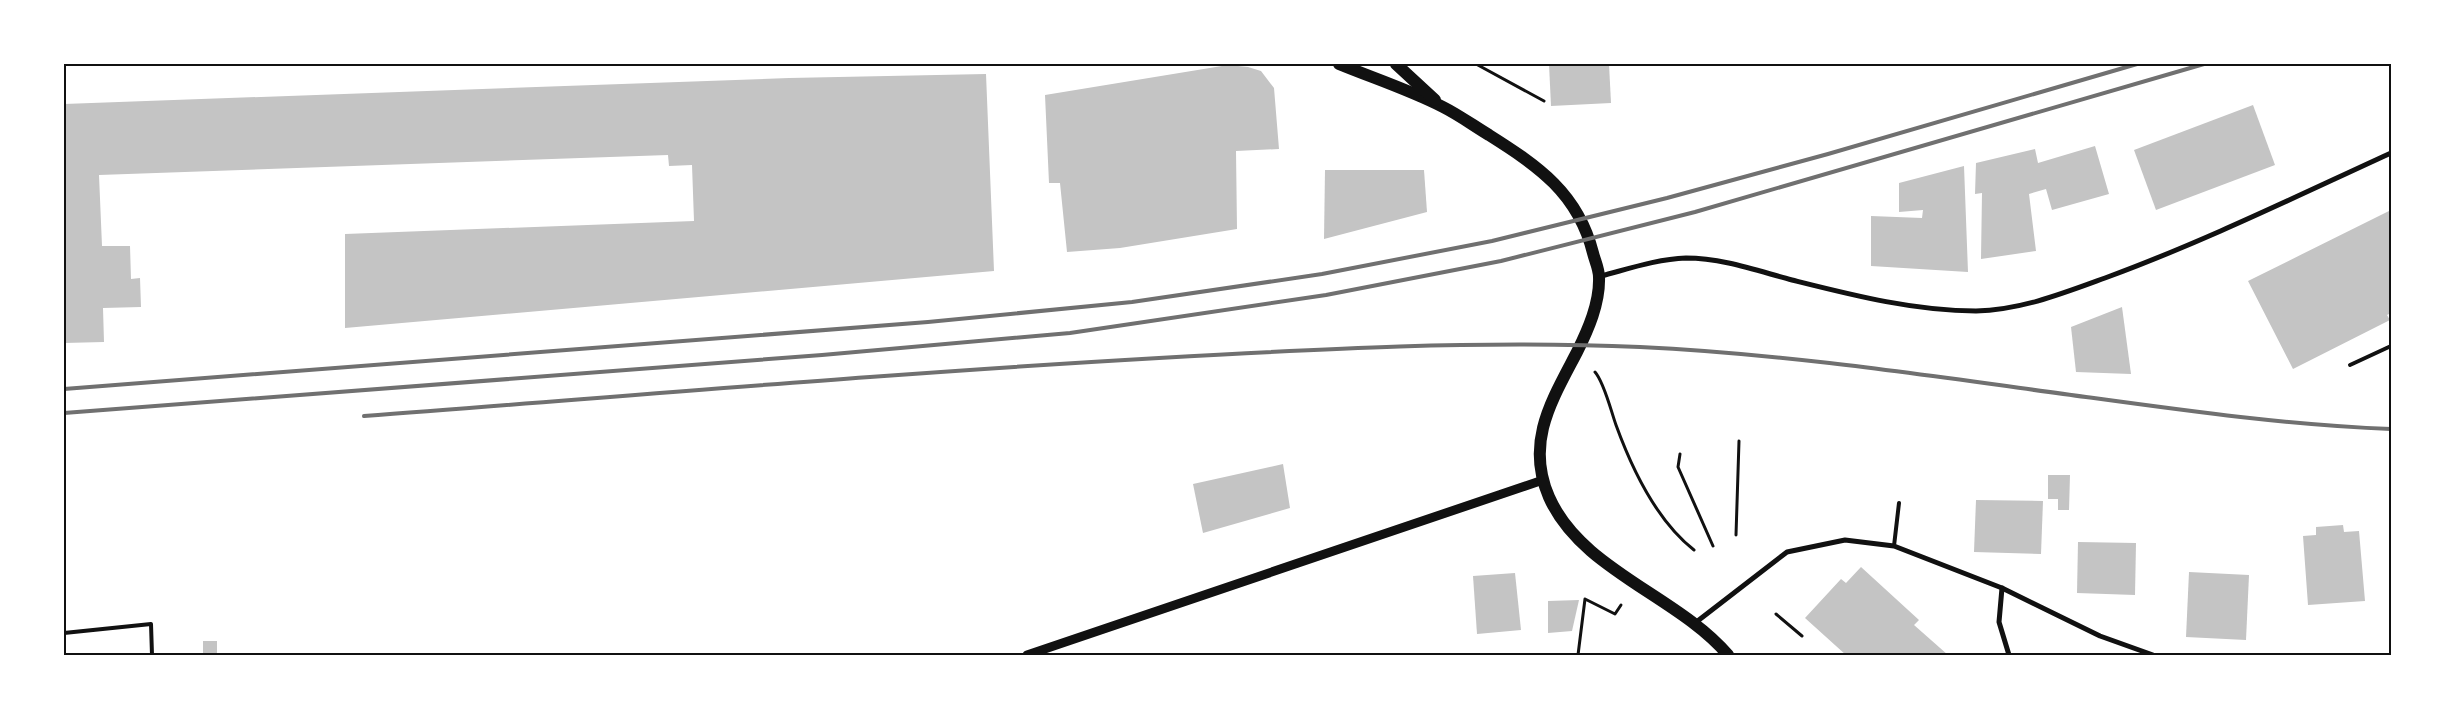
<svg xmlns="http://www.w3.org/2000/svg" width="2455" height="719" viewBox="0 0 2455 719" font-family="'Roboto Condensed',sans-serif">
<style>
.building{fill:#c4c4c4}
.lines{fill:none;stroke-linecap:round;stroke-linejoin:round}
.path{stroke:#111;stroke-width:3}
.service{stroke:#111;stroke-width:4}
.minor{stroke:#111;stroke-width:5}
.tertiary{stroke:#111;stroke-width:9}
.primary{stroke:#111;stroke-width:12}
.rail{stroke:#707070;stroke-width:4}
.neatline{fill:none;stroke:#111;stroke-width:2}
</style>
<rect width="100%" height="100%" fill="#fff"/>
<!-- building -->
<g class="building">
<polygon points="1549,64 1609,64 1611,103 1551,106"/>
<polygon points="1228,65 1248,67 1261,71 1274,88 1279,149 1236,151 1237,229 1120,248 1067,252 1060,183 1049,183 1045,95"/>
<polygon points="986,74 994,271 345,328 345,234 694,221 692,165 669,166 668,155 99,175 102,246 130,246 131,279 140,278 141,307 103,308 104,342 64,343 64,104 789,78"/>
<polygon points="2253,105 2275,165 2156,210 2134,150"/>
<polygon points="2095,146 2109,194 2052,210 2046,189 2029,194 2036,251 1981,259 1982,193 1975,194 1976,163 2035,149 2038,163"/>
<polygon points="1964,166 1968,272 1871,266 1871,216 1922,218 1923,210 1899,212 1899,183"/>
<polygon points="1325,170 1424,170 1427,212 1324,239"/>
<polygon points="2391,210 2391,313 2387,315 2390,320 2293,369 2248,281"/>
<polygon points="2122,307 2131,374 2076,372 2071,327"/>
<polygon points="1283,464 1290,508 1203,533 1193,484"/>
<polygon points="2048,475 2070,475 2069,510 2058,510 2058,499 2048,499"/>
<polygon points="1976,500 2043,501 2041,554 1974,552"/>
<polygon points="2343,525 2344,532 2359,531 2365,601 2308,605 2303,536 2316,535 2316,527"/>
<polygon points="2078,542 2136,543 2135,595 2077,593"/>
<polygon points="1861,567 1919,620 1914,625 1948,655 1846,655 1805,618 1841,579 1846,583"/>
<polygon points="2189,572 2249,575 2246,640 2186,637"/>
<polygon points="1515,573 1521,630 1477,634 1473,576"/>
<polygon points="1579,600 1572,631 1548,633 1548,601"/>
<rect x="203" y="641" width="14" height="14"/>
</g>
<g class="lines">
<!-- path -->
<g class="path">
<polyline points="1476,64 1544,101"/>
<path d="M1595,372C1604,382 1611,411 1616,425C1632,469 1657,521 1694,550"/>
<polyline points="1680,454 1678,467 1713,546"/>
<polyline points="1736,535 1739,441"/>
<polyline points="1776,614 1802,636"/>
<polyline points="1578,655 1585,599 1615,614 1621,605"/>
</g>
<!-- service -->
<g class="service">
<polyline points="2350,365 2391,346"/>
<polyline points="1894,546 1899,503"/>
<polyline points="64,633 151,624 152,655"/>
</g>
<!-- minor -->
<g class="minor">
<path d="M1601,276C1628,269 1657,259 1686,258C1722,258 1758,271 1792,280C1852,295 1914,311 1976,311C2021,310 2064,293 2105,278C2203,242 2297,196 2391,153"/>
<polyline points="2002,588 1999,622 2009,655"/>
<polyline points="1695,623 1787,552 1845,540 1894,546 2002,588 2100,636 2153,655"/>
</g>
<!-- tertiary -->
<polyline class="tertiary" points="1027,655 1543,480"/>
<!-- primary -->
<g class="primary">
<path d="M1339,64C1373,78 1410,90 1443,107C1459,115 1474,126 1489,135C1538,166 1578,193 1593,253C1595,261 1599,269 1599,277C1600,303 1588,330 1577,352C1552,400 1525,442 1549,497C1581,570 1678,596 1728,655"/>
<polyline points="1396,64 1435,100"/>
</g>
<!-- rail -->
<g class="rail">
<polyline points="64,389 928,322 1132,302 1322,274 1492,241 1667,198 1828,154 2137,64"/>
<polyline points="64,413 822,355 1070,333 1326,295 1501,261 1695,212 2204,64"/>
<path d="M364,416C629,396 894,373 1159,358C1319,349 1480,340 1640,347C1789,354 1938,377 2086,397C2188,411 2289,425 2391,429"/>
</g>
</g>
<!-- border -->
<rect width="2455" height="719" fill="none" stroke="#ffffff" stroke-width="130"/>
<rect x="65" y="65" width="2325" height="589" class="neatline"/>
</svg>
